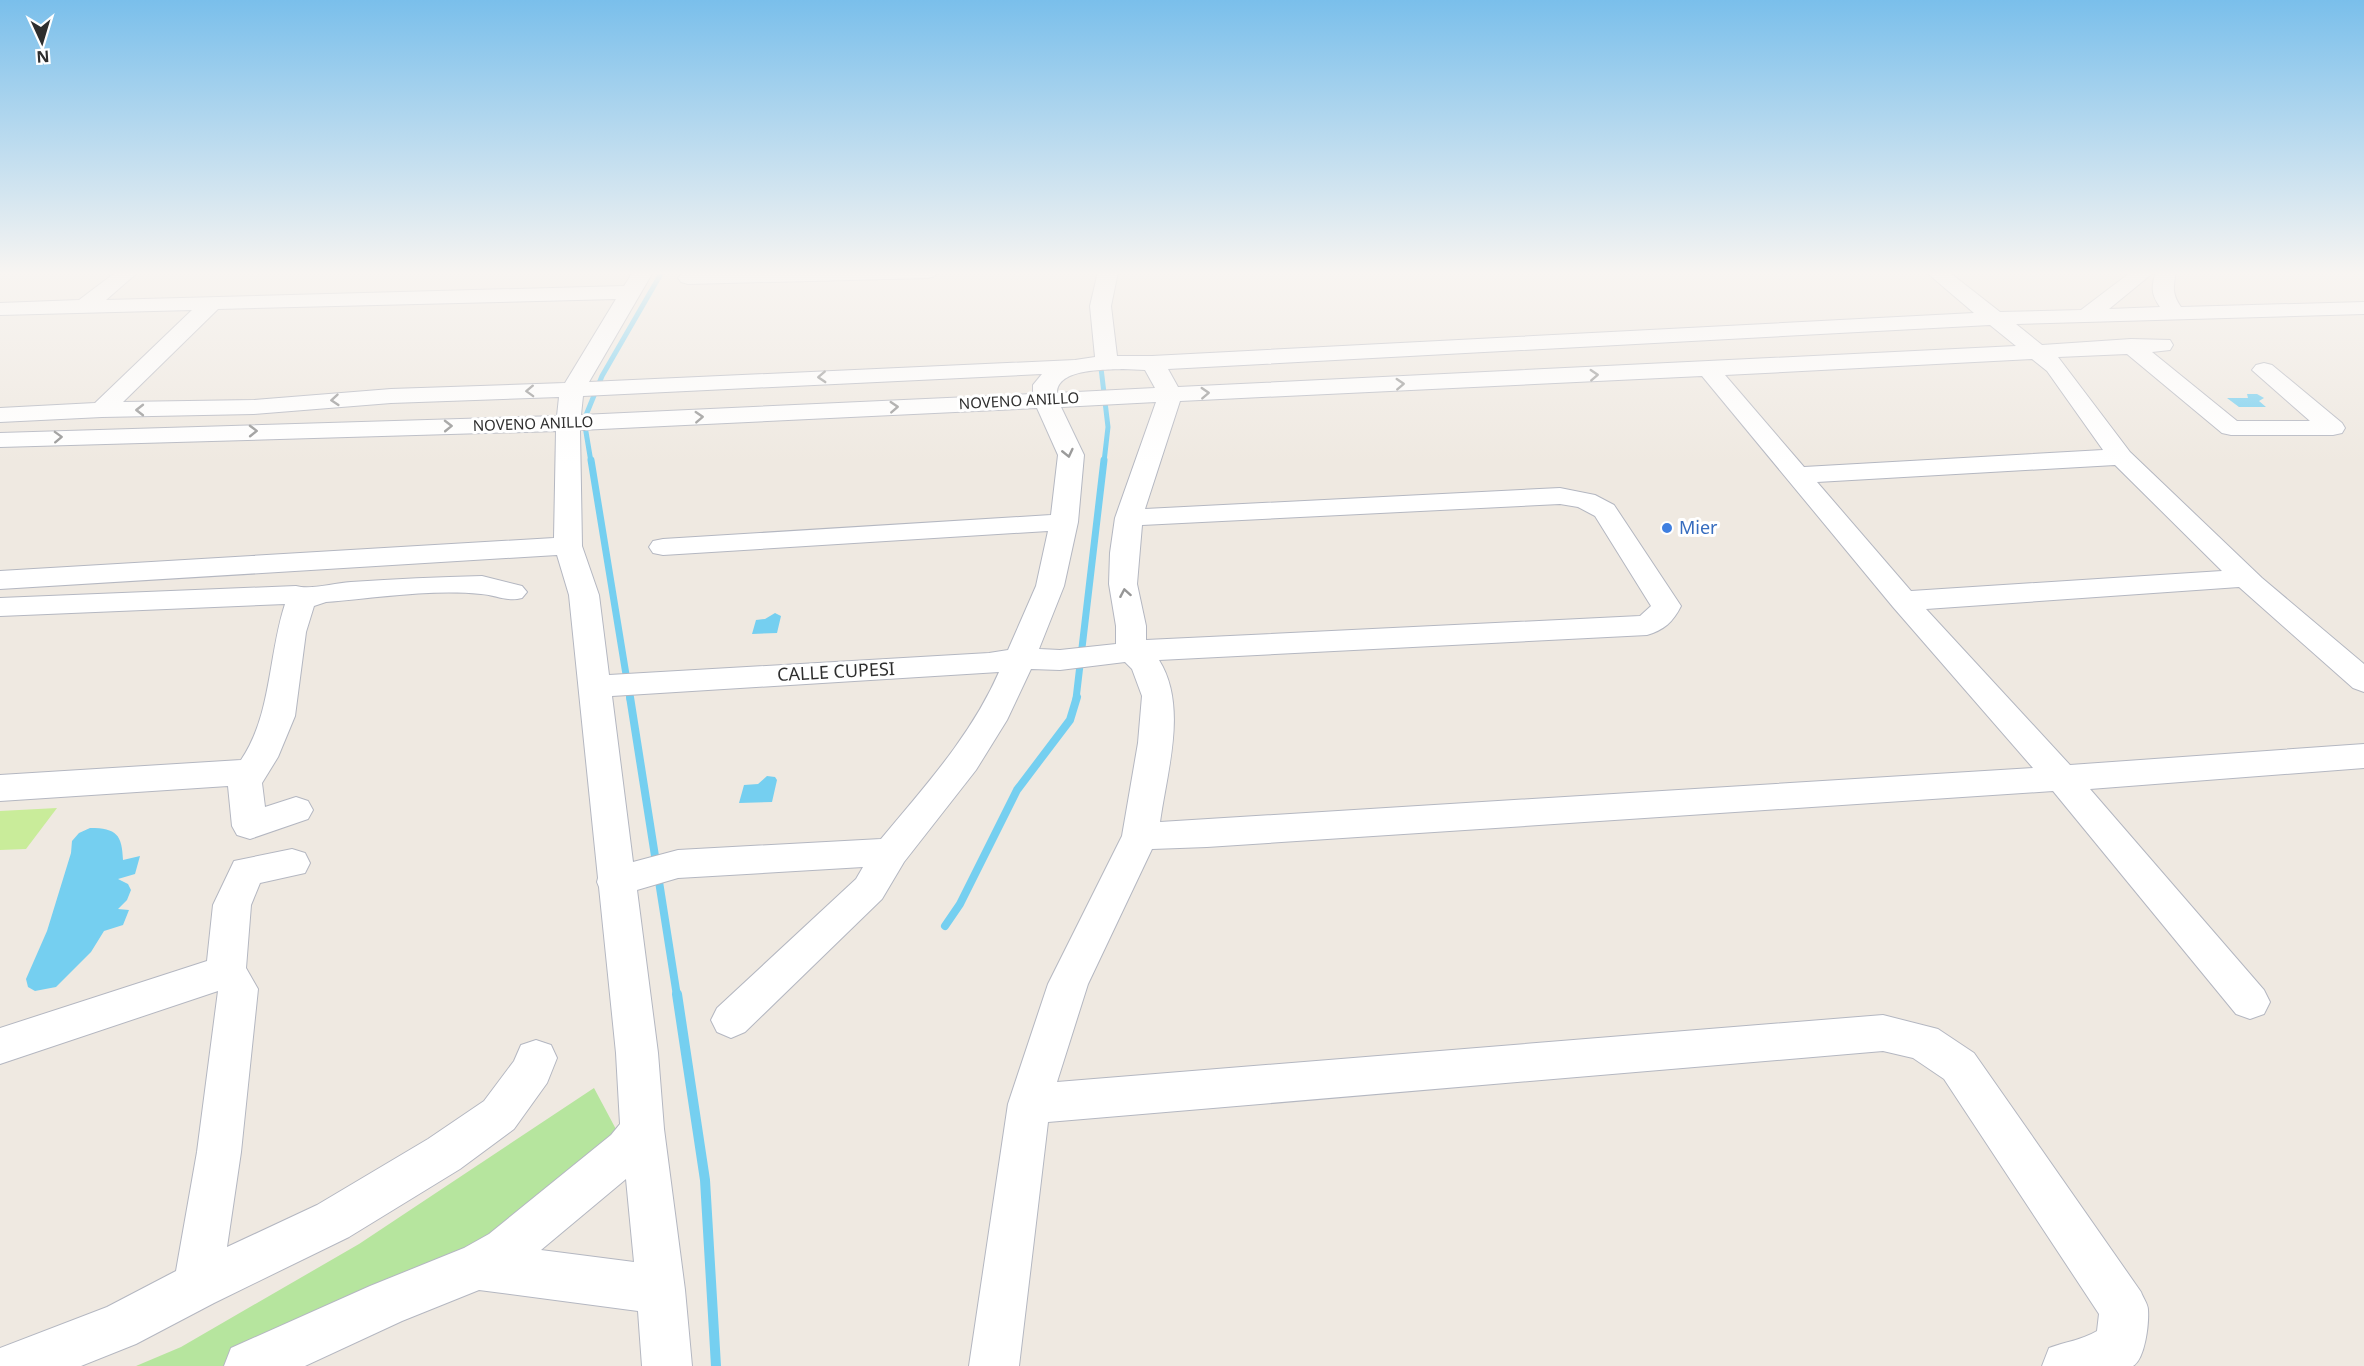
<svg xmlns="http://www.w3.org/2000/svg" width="2364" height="1366" viewBox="0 0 2364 1366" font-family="'Noto Sans',sans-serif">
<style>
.green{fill:#b6e59e}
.pitch{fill:#c9ec9a}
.water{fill:#75cff0}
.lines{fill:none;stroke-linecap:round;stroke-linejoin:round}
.stream-far3{stroke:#75cff0;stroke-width:5}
.stream-far2{stroke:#75cff0;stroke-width:7}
.stream-far1{stroke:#75cff0;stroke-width:8}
.stream{stroke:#75cff0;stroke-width:10}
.minor-casing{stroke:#b4b7c1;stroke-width:2}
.minor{fill:#fff;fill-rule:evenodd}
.oneway{stroke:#969696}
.shop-dot{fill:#3f7fe0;stroke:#fff;stroke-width:2}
.labels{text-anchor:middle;stroke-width:6;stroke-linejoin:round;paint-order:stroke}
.far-street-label{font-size:15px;fill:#2e2e2e;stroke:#fff}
.shop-label{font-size:18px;fill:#366cbe;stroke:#fff;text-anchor:start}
.street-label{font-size:18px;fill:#2e2e2e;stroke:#fff}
</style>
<rect width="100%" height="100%" fill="#efe9e1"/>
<!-- green -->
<polygon class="green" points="594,1088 626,1148 504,1247 243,1366 136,1366 181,1347 359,1244"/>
<!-- pitch -->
<polygon class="pitch" points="57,808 26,849 0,850 0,811"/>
<!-- water -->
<g class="water">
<polygon points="2247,394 2257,394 2264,398 2259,401 2266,407 2239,407 2227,398 2248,398"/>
<polygon points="775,613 781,616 777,633 752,634 756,620 765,619"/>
<polygon points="767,776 775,777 777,780 772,802 739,803 744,785 758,784"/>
<path d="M90,828C117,828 122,835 123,860L140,856L135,874L118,879L128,884L131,890L127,900L118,909L129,910L123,925L104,931L91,952L56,987L35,991L28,987L26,979L47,931L71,853L72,841L79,833Z"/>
</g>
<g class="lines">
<!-- stream-far3 -->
<g class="stream-far3">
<polyline points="1101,368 1108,427 1104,462"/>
<polyline points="591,462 584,420 602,376 662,272"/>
</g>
<!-- stream-far2 -->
<g class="stream-far2">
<polyline points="591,460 630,699"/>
<polyline points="1076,699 1104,460"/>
</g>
<!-- stream-far1 -->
<g class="stream-far1">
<polyline points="630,697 677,996"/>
<polyline points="945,926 960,904 1017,790 1070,720 1077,697"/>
</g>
<!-- stream -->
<polyline class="stream" points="677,994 705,1180 716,1366"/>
<defs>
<g id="minor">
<path d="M116,272H138L106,300L624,286L633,272H653L589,382L1075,360L1095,357L1090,306L1098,272H1118L1111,306L1117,356H1152L1974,313L1926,272H1949L2000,312L2081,310L2131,272H2154L2109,309L2160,307C2151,294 2151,287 2156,272H2176C2173,287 2172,294 2181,307L2364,302V314L2016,324L2042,345L2131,339L2170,340L2173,345L2170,350L2152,352L2237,421H2310L2252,370L2256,365L2264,363L2272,365L2342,423L2345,428L2342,433L2333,435H2231L2222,433L2127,354L2058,357L2130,452L2262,578L2364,664V692L2353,688L2239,587L1926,609L2070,765L2364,744V768L2090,789L2264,990L2270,1002L2264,1014L2250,1019L2236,1014L2053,791L1207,847L1152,849L1088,984L1057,1082L1883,1015L1938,1029L1974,1053L2141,1292C2143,1298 2148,1304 2148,1310C2149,1324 2145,1359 2133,1366H2042L2049,1348C2065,1342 2082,1340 2097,1331L2099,1314L1944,1079L1913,1058L1883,1051L1048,1122L1019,1366H969L1008,1104L1048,984L1122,836L1138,743L1142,696L1132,669L1125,662L1060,670L1031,669L1007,720L976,770L904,862L882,899L745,1032L731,1038L717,1032L711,1020L717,1008L856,879L863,867L678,878L637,890L658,1053L664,1129L685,1290L692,1366H642L638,1311L479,1290L402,1321L305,1366H224L231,1348L370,1286L464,1248L489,1234L611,1135L620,1124L616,1053L599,887L597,882L598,878L569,595L557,555L0,589V571L554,538L556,431L0,447V433L557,416L559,397L391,403L254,414L102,417L0,422V408L95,403L192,310L0,315V303L79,300ZM616,299L565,383L391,389L254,400L123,402L218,309ZM1990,325L2016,346L1178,387L1168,369ZM2032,359L2047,371L2103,450L1804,467L1725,375ZM1123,369L1145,370L1155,388L1057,393C1057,368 1106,370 1123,369ZM1042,374L1033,385V394L581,415L583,396ZM1702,376L1893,607L2033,768L1160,822C1167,771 1188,706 1159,660L1647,635C1664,630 1673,622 1681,606L1614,505L1595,495L1560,488L1145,509L1180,401ZM1156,402L1115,518L1110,553L1109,584L1116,626V644L1060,650L1039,649L1064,586L1078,522L1084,455L1061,407ZM1037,408L1058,455L1051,515L663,539L653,541L649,547L653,553L663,555L1048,531L1036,586L1008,650L989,653L609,675L599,595L582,546L580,430ZM2115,465L2222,571L1911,591L1817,482ZM1560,504L1578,507L1595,516L1651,606L1640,616L1146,640V626L1137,584L1142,525ZM999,672C971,736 925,786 881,839L678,850L633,862L612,696ZM626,1179L634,1262L541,1250Z"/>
<polygon points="688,272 938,272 935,276 928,278 688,284 681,282 678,278 681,274"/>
<path d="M482,576L522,586L527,592L522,598C507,602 496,595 481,594C430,589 377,598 326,602L314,606L306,632L295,716L278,757L262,783L265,807L296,797L308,801L313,810L308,819L250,839L237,835L232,826L228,786L0,801V775L241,760C272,714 268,656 285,604L0,616V598L296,586C311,590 334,583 351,582C395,579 438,577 482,576Z"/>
<polygon points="292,849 305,853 310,863 305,873 260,883 251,905 246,968 258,989 241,1152 227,1247 317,1205 428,1139 484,1101 514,1061 521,1045 536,1040 551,1045 557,1058 547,1083 514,1129 460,1169 349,1237 214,1303 136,1344 81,1366 0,1366 0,1348 107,1307 176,1271 197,1152 218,991 0,1064 0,1028 207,961 213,905 234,861"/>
</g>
</defs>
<!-- minor casing -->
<use href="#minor" class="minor-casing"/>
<!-- minor -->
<use href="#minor" class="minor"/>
</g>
<!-- one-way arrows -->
<defs><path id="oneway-chevron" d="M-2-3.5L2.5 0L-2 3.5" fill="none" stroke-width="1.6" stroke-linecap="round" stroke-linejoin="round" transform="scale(1.5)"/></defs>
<g class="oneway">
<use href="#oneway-chevron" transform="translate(1594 375) rotate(-3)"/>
<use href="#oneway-chevron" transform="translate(822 377) rotate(177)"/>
<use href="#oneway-chevron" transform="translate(1400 384) rotate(-3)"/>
<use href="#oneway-chevron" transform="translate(530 391) rotate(178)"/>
<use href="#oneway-chevron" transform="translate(1205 393) rotate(-3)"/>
<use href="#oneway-chevron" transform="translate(335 400) rotate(175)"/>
<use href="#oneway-chevron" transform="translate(894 407) rotate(-3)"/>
<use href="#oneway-chevron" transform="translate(140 410) rotate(180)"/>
<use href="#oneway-chevron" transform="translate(699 417) rotate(-3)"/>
<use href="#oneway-chevron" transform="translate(448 426) rotate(-1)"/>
<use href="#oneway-chevron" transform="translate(253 431) rotate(-1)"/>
<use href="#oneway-chevron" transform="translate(58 437) rotate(-2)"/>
<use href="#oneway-chevron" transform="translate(1068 453) rotate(77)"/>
<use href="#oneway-chevron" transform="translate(1125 593) rotate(-100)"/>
</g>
<!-- sky -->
<linearGradient id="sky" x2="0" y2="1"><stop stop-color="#7abfeb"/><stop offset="0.59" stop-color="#f8f5f2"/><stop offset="1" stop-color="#f8f5f2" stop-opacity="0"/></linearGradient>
<rect width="2364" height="463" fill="url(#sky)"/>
<!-- markers -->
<circle class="shop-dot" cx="1667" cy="528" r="6"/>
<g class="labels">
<!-- far-street labels -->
<g class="far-street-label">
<text transform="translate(1019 401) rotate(-3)" y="5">NOVENO ANILLO</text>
<text transform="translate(533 424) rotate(-2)" y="5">NOVENO ANILLO</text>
</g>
<!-- shop labels -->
<g class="shop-label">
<text x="1679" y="534">Mier</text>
</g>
<!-- street labels -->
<g class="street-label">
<text transform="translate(836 672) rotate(-3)" y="6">CALLE CUPESI</text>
</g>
</g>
<!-- north arrow -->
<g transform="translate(42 42) rotate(176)" stroke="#ffffff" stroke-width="4.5" paint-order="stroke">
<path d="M0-4.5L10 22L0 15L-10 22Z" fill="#2e2e2e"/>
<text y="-9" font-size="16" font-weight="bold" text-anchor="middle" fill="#2e2e2e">N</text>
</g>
</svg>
